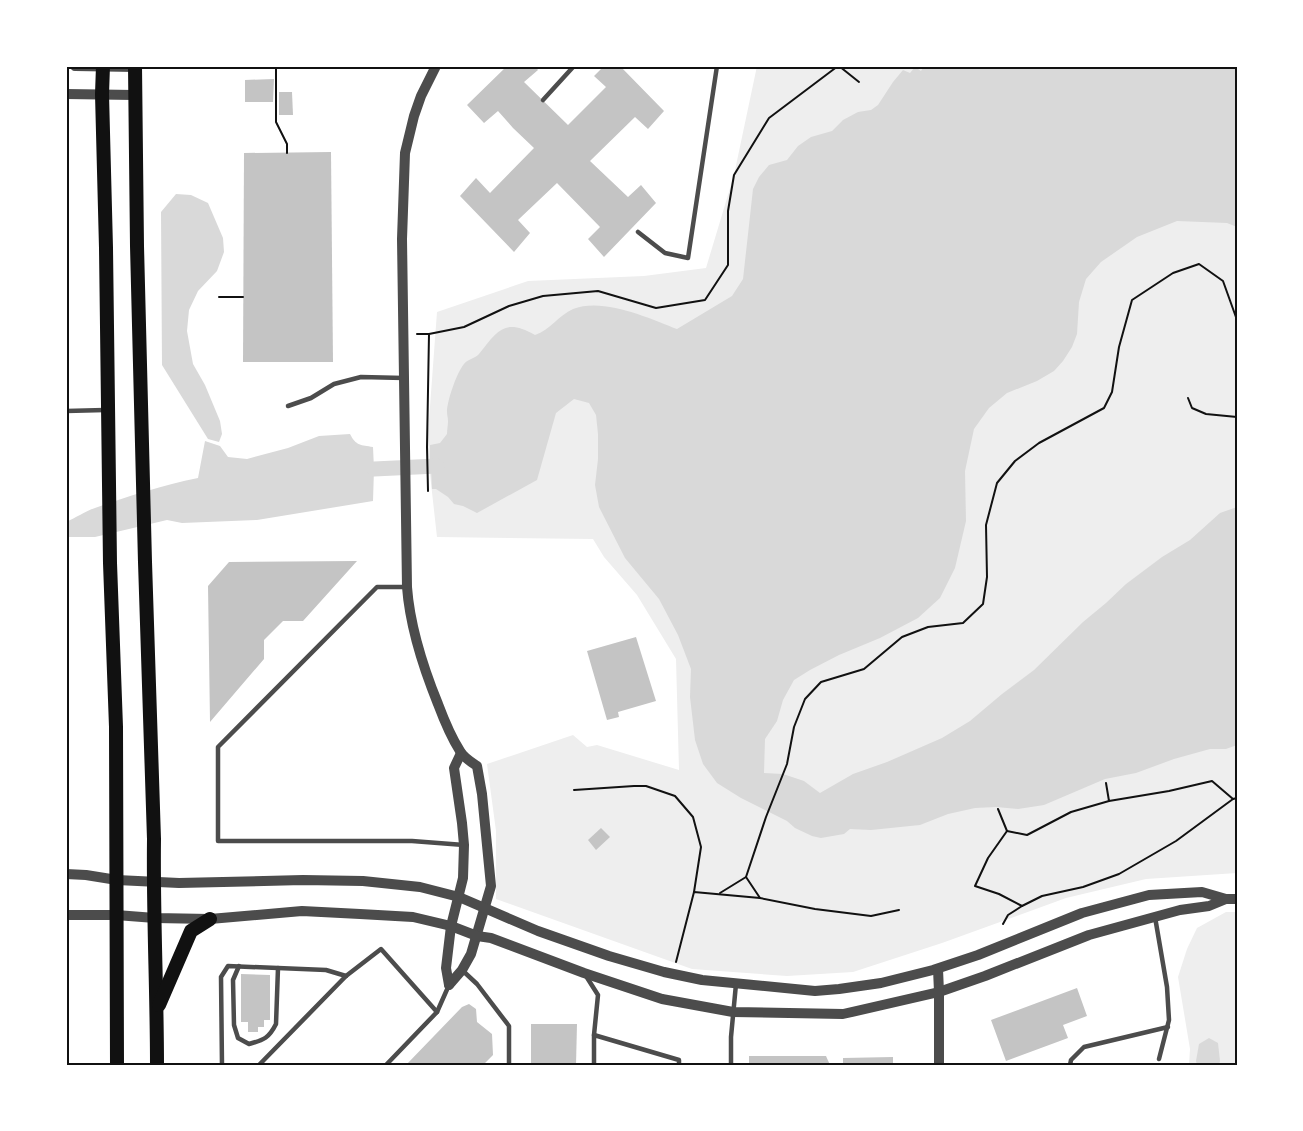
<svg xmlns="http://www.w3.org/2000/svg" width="1303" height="1131" viewBox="0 0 1303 1131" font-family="'Space Grotesk',sans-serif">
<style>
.green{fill:#eee}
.water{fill:#d9d9d9}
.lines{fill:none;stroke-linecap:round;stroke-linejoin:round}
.canal{stroke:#d9d9d9;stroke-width:15}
.building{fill:#c4c4c4}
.path{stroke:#111;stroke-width:2}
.service{stroke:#4c4c4c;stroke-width:4.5}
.tertiary{stroke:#4c4c4c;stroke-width:10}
.primary{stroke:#111;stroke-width:14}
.neatline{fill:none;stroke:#111;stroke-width:2}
</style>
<rect width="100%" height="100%" fill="#fff"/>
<!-- green -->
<g class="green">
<polygon points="757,66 1237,66 1237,873 1146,879 1066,898 942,943 853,972 787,976 692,969 496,899 496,831 487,764 573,735 587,747 597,745 679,770 676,659 637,595 604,557 593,539 437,537 427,447 437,312 528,281 644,276 706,268 734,175"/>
<polygon points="1226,912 1237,912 1237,1065 1189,1065 1190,1049 1178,977 1187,949 1197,928"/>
</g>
<!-- water -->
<g class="water">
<path d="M924,66H1237V227L1227,223L1177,221L1137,237L1101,262L1086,279L1079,302L1077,334L1072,347L1063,361L1054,371L1037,381L1007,393L989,408L974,429L965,471L966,521L955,568L940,598L918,618L880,638L839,655L810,670L794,680L783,700L777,721L765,739L764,773L783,774L804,781L820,793L853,774L887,762L942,738L970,721L1002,694L1034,670L1083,622L1106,603L1126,584L1162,557L1190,540L1220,513L1237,507V745L1226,749H1210L1174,759L1136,773L1105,779L1044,805L1018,809L996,807L975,808L948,814L920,825L871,830L850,829L844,834L821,838L812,836L795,828L787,821L741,798L717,783L703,764L695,740L690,697L691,669L678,635L659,599L625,558L599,507L595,485L598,459V434L596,415L589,403L574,399L556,413L537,480L477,513L463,506L454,504L448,497L436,489H432L431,469H437V463H430V445L440,443L447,434C447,429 448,426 448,421C448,418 447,415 447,412C447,401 457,372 464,364C468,359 474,359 479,354C497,332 504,317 535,335C550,330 559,315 573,309C603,297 649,318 677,329L732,296L743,279L753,189L759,177L769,165L787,160L798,146L811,137L832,131L843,120L858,112L871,110L878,105L893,82L903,70L910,73L915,67L921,71Z"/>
<polygon points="176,194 191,195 208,203 223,238 224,252 217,271 198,291 189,310 187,331 193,364 205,385 220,421 222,434 219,442 208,439 162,365 161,212"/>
<path d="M350,434C356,446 361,445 373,447L374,469L373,501L257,520L182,523L167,520L95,537H66V522C76,518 85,511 95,508C129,496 163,485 198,478L205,441L220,446L228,457L247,459L288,448L319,436Z"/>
<polygon points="1209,1038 1218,1043 1220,1061 1219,1065 1197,1065 1196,1061 1199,1044"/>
</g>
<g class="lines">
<!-- canal -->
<polyline class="canal" points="374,469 437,466"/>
</g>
<!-- building -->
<g class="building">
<polygon points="507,66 535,66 538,70 524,82 568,125 606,87 594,76 604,66 620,66 664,111 648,129 635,117 590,161 628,197 641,185 656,203 604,257 588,239 600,227 557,183 518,220 530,233 514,252 460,196 476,178 490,193 534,148 513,128 498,111 484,123 467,105"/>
<polygon points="274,79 273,102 245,102 245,80"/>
<polygon points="279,92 292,92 293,115 279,115"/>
<polygon points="331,152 333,362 243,362 244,153"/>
<polygon points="357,561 303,621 283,621 264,640 264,659 210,722 208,586 229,562"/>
<polygon points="636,637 656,701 618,712 619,717 607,720 587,651"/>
<polygon points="601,828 610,837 596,850 588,840"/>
<polygon points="241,974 270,975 270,1020 264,1020 264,1027 258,1027 258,1032 248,1032 248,1022 241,1022"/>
<polygon points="1077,988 1087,1016 1063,1025 1068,1038 1006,1061 991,1020"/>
<polygon points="469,1004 476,1009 477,1022 492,1034 493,1055 483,1065 406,1065 462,1007"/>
<polygon points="531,1024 577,1024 576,1065 531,1065"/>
<polygon points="749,1056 826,1056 830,1065 749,1065"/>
<polygon points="893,1057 893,1065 843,1065 843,1058"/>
</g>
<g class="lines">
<!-- path -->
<g class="path">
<polyline points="276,66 276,122 287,144 287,153"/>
<polyline points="839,66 859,82"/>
<polyline points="219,297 243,297"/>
<polyline points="417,334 429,334"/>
<polyline points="1188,398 1192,408 1206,414 1237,417"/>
<polyline points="428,491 427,447 429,334 464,327 509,306 543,296 598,291 656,308 705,300 728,265 728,211 734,175 769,118 838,66"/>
<polyline points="1106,783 1109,801 1169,791 1212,781 1233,799 1237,798"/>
<polyline points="574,790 634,786 646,786 675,796 693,817 701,847 694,892"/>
<polyline points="998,809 1007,831 988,858 975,886 999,894 1022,906 1042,896 1083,887 1119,874 1176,841 1233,799"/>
<polyline points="1007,831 1027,835 1071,812 1109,801"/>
<polyline points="720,893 746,877"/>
<polyline points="760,898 815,909 871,916 899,910"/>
<polyline points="1003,924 1008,915 1022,906"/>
<polyline points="676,962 694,892 760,898 746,877 766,817 787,764 794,727 805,699 821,682 864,669 902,637 928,627 963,623 983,604 987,577 986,525 997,483 1015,461 1039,443 1104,408 1112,392 1119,347 1132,300 1173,273 1199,264 1223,281 1237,320"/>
</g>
<!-- service -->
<g class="service">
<polyline points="543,100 574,66"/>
<polyline points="638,232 665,253 688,258 717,66"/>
<polyline points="288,406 311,398 334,384 361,377 404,378"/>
<polyline points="66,411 105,410"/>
<polyline points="407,587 377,587 218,747 218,841 412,841 464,845"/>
<polyline points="1155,917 1167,987 1169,1020 1159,1059"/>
<path d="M239,966L233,980L234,1025L238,1038L249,1044C264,1040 269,1038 276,1024L278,968"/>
<polyline points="462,970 477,984 509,1026 509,1065"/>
<polyline points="586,976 598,995 594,1035"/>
<polyline points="222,1065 221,977 228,966 326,970 346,976"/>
<polyline points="259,1065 346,976 381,949 437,1012"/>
<polyline points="386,1065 437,1012 449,985"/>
<polyline points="594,1065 594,1035 679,1060 679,1065"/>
<polyline points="731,1065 731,1037 736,984"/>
<polyline points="1070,1065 1071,1060 1084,1047 1168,1027"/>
</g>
<!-- tertiary -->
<g class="tertiary">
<polyline points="75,66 135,67"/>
<path d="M436,66L421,96L414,116L405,153L402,239L407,587C410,628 423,667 438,704C444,720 451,737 460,751C463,757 471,762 477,766L482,794L491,886L471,954L462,970L449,985"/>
<polyline points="66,94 134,95"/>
<polyline points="66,874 86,875 117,880 179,883 303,880 363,881 420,887 459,897 538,931 609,956 664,972 702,980 815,991 839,989 881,983 933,970 978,955 1082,913 1149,895 1202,892 1226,899 1237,899"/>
<polyline points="66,915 116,915 155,918 210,919 302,911 360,914 413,917 451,926 477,936 491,938 584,973 662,999 733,1012 843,1014 939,992 985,976 1089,935 1180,910 1209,906 1226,899"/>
<polyline points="938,969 939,992 939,1065"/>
<polyline points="449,985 446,968 451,926 463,878 464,845 462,823 454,768 461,753"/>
</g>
<!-- primary -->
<g class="primary">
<polyline points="103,66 102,94 106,248 110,563 116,727 117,1065"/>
<path d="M135,66L137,246L145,562L154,839C153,914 157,990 157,1065"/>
<polyline points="159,1005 191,931 210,919"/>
</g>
</g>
<!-- border -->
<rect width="1303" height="1131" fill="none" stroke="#ffffff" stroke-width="135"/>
<rect x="68" y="68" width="1168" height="996" class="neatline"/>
</svg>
